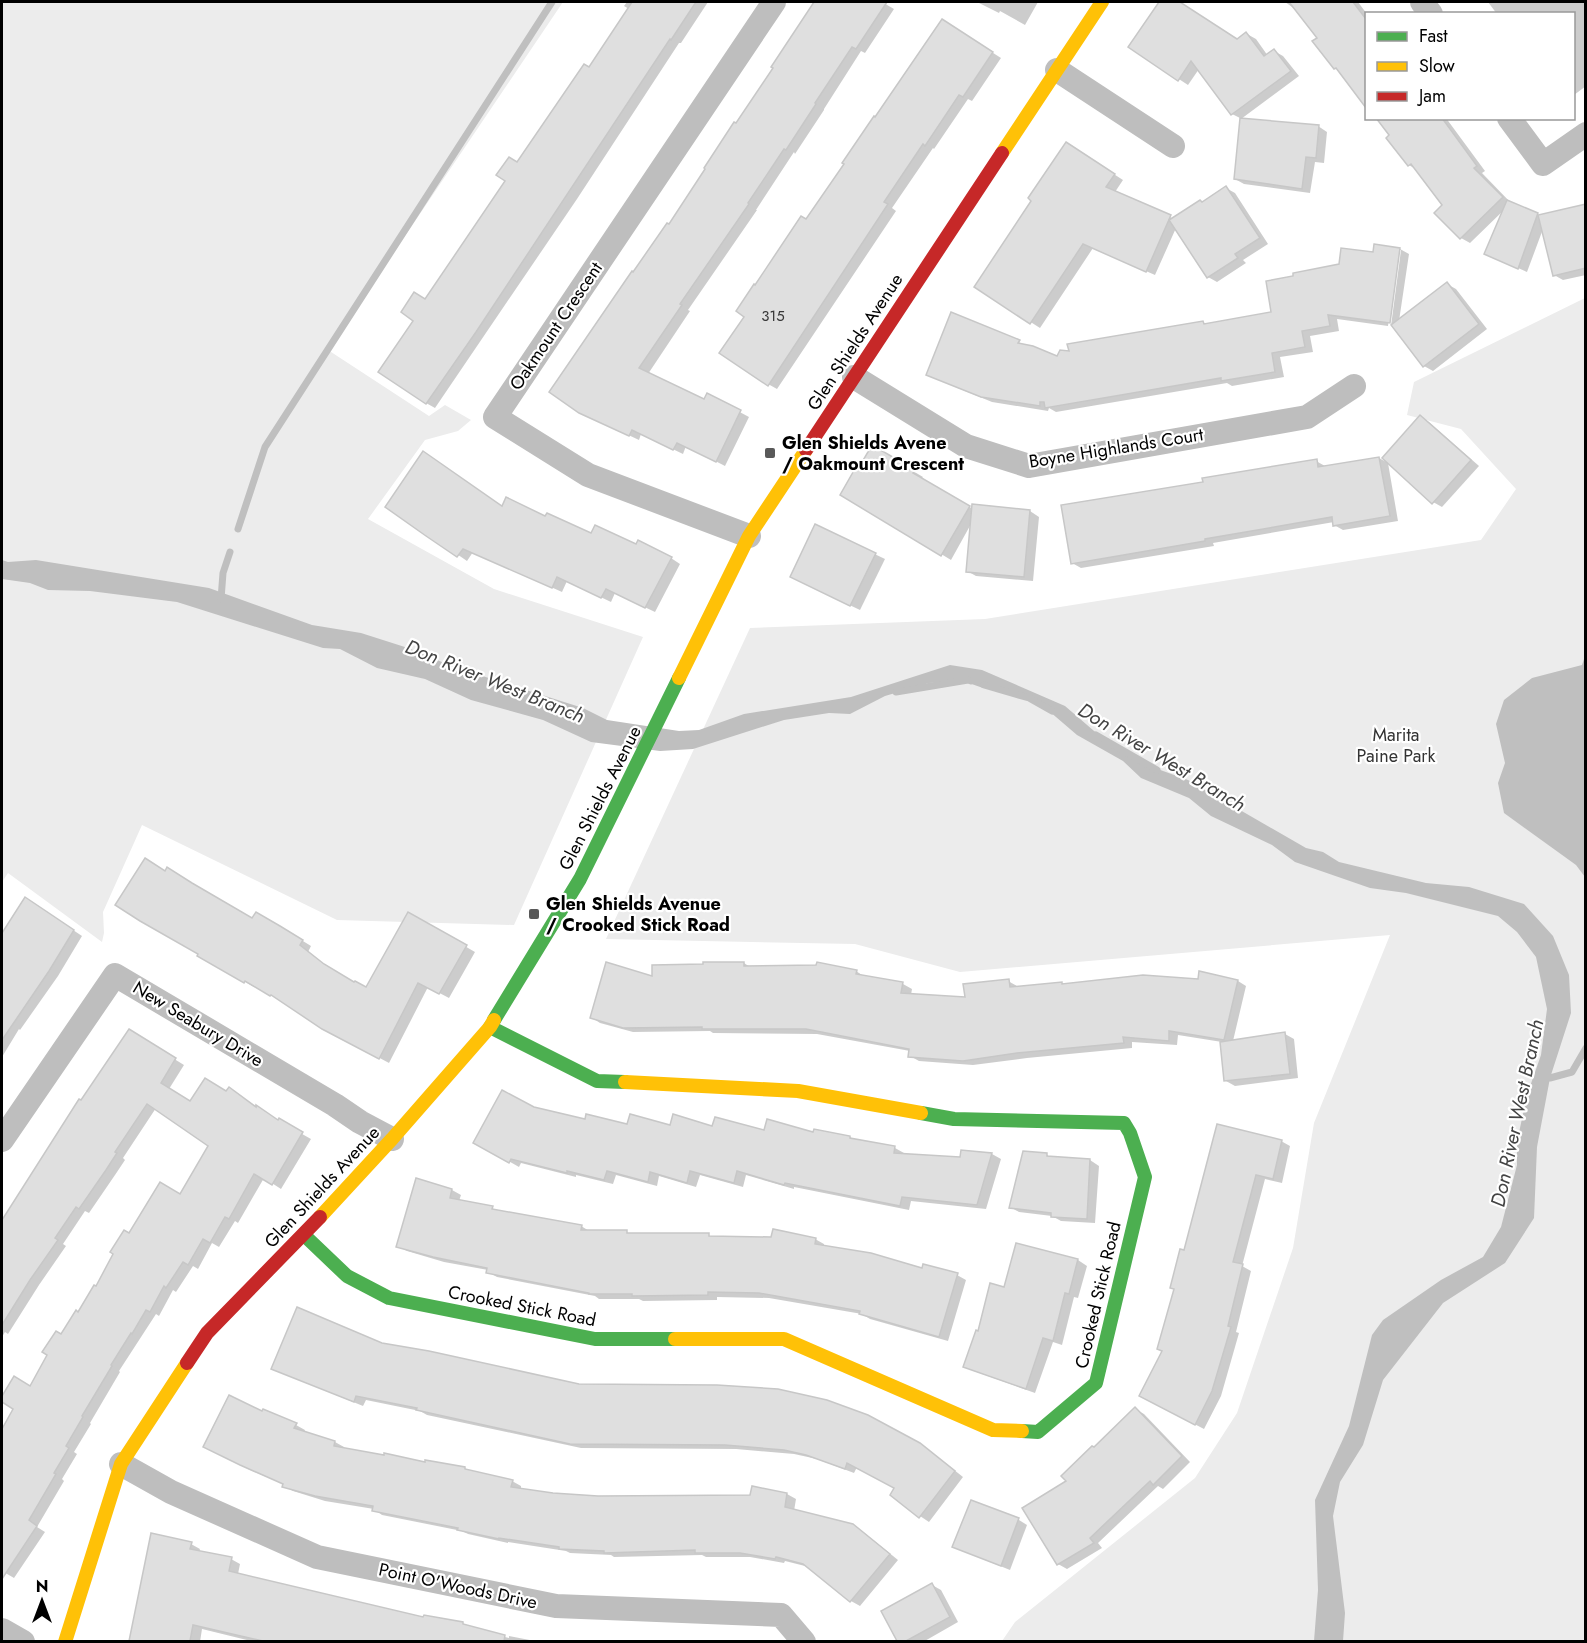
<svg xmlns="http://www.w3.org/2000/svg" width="1587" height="1643" viewBox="0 0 1587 1643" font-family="Jost,sans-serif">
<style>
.green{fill:#ececec}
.water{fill:#bfbfbf}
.shadow{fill:#0003}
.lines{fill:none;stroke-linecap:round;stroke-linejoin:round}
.stream{stroke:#bfbfbf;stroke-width:7}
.building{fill:#dfdfdf;stroke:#c7c7c7;stroke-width:1.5}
.street{stroke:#bebebe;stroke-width:24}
.fast{stroke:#4caf50;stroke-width:14}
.slow{stroke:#ffc107;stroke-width:14}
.jam{stroke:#c62828;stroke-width:14}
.poi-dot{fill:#595959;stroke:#fff;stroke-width:2}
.labels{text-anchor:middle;stroke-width:4.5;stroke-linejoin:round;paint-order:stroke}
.number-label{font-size:15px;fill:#383838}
.street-label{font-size:18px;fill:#000;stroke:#fff}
.poi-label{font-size:18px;font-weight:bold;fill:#000;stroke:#fff;text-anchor:start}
.park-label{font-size:18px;fill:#333;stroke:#fff}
.water-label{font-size:20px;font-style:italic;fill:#444;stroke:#fff}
</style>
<rect width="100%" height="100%" fill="#fff"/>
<!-- green -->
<g class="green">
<polygon points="2,2 563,2 328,350 429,416 445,405 471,420 458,431 425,440 368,519 494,589 643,637 514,925 337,920 142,825 103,912 104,933 102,942 8,873 2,882"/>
<polygon points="1585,298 1585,1641 1002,1641 1015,1622 1195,1478 1237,1413 1293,1248 1314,1123 1390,935 960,972 855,944 606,939 750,628 985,619 1481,540 1516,489 1461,429 1407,415 1414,382"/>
</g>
<!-- water -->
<g class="water">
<polygon points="2,560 8,562 36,560 209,588 312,625 361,633 408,648 454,667 583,708 607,720 679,731 699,730 744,714 851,697 950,665 982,670 1065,706 1108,743 1141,763 1188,780 1306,848 1323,852 1339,862 1426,883 1469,887 1524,904 1553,936 1569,975 1571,1013 1550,1078 1537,1147 1534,1218 1505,1263 1443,1303 1383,1380 1363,1445 1340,1482 1333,1516 1345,1613 1343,1641 1314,1641 1318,1590 1315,1500 1349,1426 1372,1335 1383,1320 1441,1280 1483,1257 1501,1227 1517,1165 1517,1142 1527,1095 1541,1055 1547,1009 1536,957 1517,932 1498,916 1406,893 1370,888 1295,862 1272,845 1211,816 1189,798 1141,778 1123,761 1077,735 1042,705 997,687 983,688 963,681 929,683 885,696 850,714 829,713 784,720 693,749 660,751 591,742 543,720 471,700 425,679 377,668 340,649 323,648 177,602 90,591 48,590 30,583 2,579"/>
<polygon points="1585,656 1586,877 1585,877 1576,865 1504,813 1498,783 1505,763 1496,724 1504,700 1532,678 1582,665"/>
</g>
<!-- shadow -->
<g class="shadow">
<polygon points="627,2 708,2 681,43 679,43 577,199 435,408 426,403 415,320 426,301 518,164 590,69 629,9 624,6"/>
<polygon points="816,2 882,2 894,9 865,53 861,51 824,109 824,110 795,154 794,152 756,210 757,210 688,310 690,311 648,374 705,401 708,395 749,417 725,466 686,446 683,454 641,434 639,440 590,417 669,226 775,67"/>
<polygon points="977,2 1038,2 1025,25 1000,11 999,13"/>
<polygon points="1161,2 1179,2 1238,41 1247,34 1256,39 1268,56 1274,51 1283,56 1299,76 1241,119 1318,126 1327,132 1324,163 1315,162 1310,193 1244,184 1235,179 1242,119 1232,114 1199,69 1188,85 1130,47"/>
<polygon points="1285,2 1358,2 1367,14 1366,103 1339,70 1335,68 1319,38 1295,9"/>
<polygon points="1488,2 1586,2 1586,86 1574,95 1574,14 1497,14"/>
<polygon points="951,26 1001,58 972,101 968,99 934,149 933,148 892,208 896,211 777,389 768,384 807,221 846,164"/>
<polygon points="1378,118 1446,118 1485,171 1482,173 1512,204 1539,216 1586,205 1586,275 1563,280 1554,275 1543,229 1527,272 1495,258 1505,209 1470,243 1461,238 1436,213 1444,205 1417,170 1409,165 1391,136"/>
<polygon points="1075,149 1123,180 1115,192 1174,219 1203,203 1226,188 1235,193 1268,244 1243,260 1246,263 1217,282 1208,277 1176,228 1155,275 1093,248 1040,328 976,287"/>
<polygon points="1375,246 1400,249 1409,254 1399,321 1447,284 1456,289 1487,329 1433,371 1424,366 1394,327 1391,326 1401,250 1398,250 1388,326 1337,319 1339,331 1310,336 1313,352 1280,357 1284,377 1232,386 1227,383 1056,412 1049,408 1048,411 992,402 936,379 952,314 1027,346 1058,357 1070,353 1203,323 1207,325 1273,313 1340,266 1374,254"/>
<polygon points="1420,417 1429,422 1479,466 1442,507 1433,502"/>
<polygon points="873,447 923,477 921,479 973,509 973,506 1030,511 1039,517 1033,581 976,576 967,571 971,524 951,560 842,494 859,471"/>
<polygon points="1379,458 1388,463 1398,521 1343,530 1334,525 1334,522 1213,543 1214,546 1081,568 1072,563 1316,461 1325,466"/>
<polygon points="387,506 503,508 546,518 592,535 637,546 671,558 680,564 655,612 615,593 611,602 567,581 562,592 473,552 467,561"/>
<polygon points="816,526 885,559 860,610 801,582"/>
<polygon points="154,865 253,920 290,933 311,946 308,952 333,971 367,989 409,914 475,952 449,998 428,987 389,1063 333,1033 280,999 255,985 254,987 199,955"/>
<polygon points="34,904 82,936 58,976 20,1030 19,1029 2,1057 2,938"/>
<polygon points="744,963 750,967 856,971 865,977 903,984 912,989 911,995 966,999 1008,981 1017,986 1018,988 1062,983 1066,986 1199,980 1238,981 1246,986 1233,1041 1285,1034 1294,1039 1298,1078 1235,1086 1226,1081 1222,1042 1178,1035 1177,1045 1132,1042 1132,1048 1027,1058 973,1065 919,1061 910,1056 910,1051 817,1034 713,1033 710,1031 633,1032 600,1023 591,1017 654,978"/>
<polygon points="129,1031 184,1065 169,1089 191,1103 215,1085 311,1139 281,1189 264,1178 238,1223 235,1221 219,1247 212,1243 198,1269 193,1266 176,1292 173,1290 159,1316 156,1314 119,1371 120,1372 90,1423 91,1424 74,1452 77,1454 62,1479 64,1481 37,1527 45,1532 14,1578 2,1571 2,1432 15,1408 2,1399 14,1378 30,1387 61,1336 97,1288 130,1235 181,1196 210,1145 156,1108 123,1158 125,1160 115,1175 89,1213 85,1211 63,1244 66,1246 39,1285 8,1334 5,1332 2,1337 2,1222 80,1101 82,1102"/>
<polygon points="533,1109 586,1121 628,1126 713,1128 765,1132 815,1133 850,1137 856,1141 895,1148 904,1153 904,1155 962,1158 962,1152 992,1154 1001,1159 986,1209 911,1201 909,1210 794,1187 794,1189 746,1175 743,1187 700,1175 696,1187 659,1176 657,1186 616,1175 613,1184 576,1175 576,1177 521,1163 519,1167 475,1142"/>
<polygon points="1281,1141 1290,1146 1282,1183 1265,1179 1242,1266 1251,1271 1236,1332 1239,1333 1221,1396 1204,1429 1150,1401 1164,1352 1185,1252"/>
<polygon points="1047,1155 1052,1158 1090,1160 1099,1166 1095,1223 1061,1221 1052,1216 1019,1212 1010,1207"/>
<polygon points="417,1180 452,1190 461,1195 459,1201 492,1208 499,1212 581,1226 591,1232 626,1232 632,1235 708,1235 713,1238 815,1239 824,1244 824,1247 923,1270 957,1275 966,1280 948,1341 870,1319 862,1314 769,1298 717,1297 717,1300 643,1301 639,1299 599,1299 595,1296 497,1277 488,1272 488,1270 444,1262 407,1251 398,1246"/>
<polygon points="1078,1260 1087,1266 1078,1298 1074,1297 1062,1345 1053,1342 1035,1393 974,1371 965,1366 979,1333 1005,1289"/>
<polygon points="382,1344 579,1385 929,1450 963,1477 929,1522 920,1516 896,1488 857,1467 854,1473 817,1459 794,1454 736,1449 581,1448 427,1415 420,1411 366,1400 363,1406 282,1373 273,1368"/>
<polygon points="1135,1409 1144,1414 1190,1462 1163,1489 1158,1486 1098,1543 1102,1548 1067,1569 1058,1564 1068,1482"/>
<polygon points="263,1413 296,1425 305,1430 304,1433 335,1442 344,1447 343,1449 426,1464 464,1469 469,1471 512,1481 521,1486 521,1490 553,1494 598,1497 751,1496 787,1494 796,1499 794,1511 852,1525 862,1531 898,1560 860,1606 851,1601 809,1567 785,1561 784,1563 750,1557 706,1557 702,1555 614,1557 611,1555 570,1553 566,1551 508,1542 508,1543 468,1534 462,1531 382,1515 374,1509 325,1501 293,1491 284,1486 284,1484 250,1470 214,1451"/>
<polygon points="972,1502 1019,1520 1027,1525 1010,1570 963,1551"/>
<polygon points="191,1544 200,1549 199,1552 231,1559 240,1564 238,1574 424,1619 463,1624 469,1628 509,1638 509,1636 540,1642 255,1642 202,1629 200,1642 130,1642 140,1597"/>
<polygon points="932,1585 941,1590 958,1622 923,1642 899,1642 883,1612"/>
</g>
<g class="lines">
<!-- stream -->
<g class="stream">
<polyline points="238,529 265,447 552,2"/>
<polyline points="221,599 223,573 230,552"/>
<polyline points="984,685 1029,698 1052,711"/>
<polyline points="896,692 968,680 971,681"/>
<polyline points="1096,735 1157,770"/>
<polyline points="1550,1078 1572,1072 1586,1048"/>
</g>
</g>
<!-- building -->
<g class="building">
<polygon points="632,2 696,2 671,40 670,39 476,332 426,404 378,372 413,321 401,312 414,292 425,299 505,181 496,175 509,157 517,162 584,64 589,67"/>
<polygon points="814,2 887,2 856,49 852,47 815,103 816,104 786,150 784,149 748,203 749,204 680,304 682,305 639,368 704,399 707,393 741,410 716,462 677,443 673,450 632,430 629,436 579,413 549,392 632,271 633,272 667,223 669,224 705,169 704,168 734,122 736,123 773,68 771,67"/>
<polygon points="1159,2 1180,2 1237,39 1246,32 1264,56 1274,49 1291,71 1231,115 1191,61 1178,81 1128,47"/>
<polygon points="1289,2 1353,2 1366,19 1366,108 1336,68 1334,69 1312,41 1317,38"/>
<polygon points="942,19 993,52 963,97 959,95 925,146 923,144 884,202 888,204 768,386 719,353 744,317 736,311 754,284 755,285 801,216 806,219 844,164 842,163 874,116 875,117"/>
<polygon points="1240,118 1319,125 1316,158 1306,157 1302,189 1234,179"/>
<polygon points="1376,118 1442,118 1477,166 1474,168 1503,197 1460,239 1434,213 1442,205 1411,164 1408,166 1386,138 1389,135"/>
<polygon points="1066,142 1115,174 1106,187 1171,215 1146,272 1083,244 1030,324 974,287 1031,201 1028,198"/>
<polygon points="1226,186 1260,238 1235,254 1238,258 1207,278 1169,220 1200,200 1202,202"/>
<polygon points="1507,200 1538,213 1518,269 1484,254"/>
<polygon points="1586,204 1586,268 1553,276 1538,215"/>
<polygon points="1374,244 1400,248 1390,323 1328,315 1330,326 1302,331 1305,347 1272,353 1275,372 1221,381 1221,378 1045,408 1044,402 1040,402 1040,406 981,397 926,375 951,312 1020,340 1018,343 1033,346 1057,356 1060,350 1069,351 1067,344 1203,321 1204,324 1271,312 1266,281 1293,276 1293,273 1339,264 1341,248 1373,252"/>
<polygon points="1447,282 1479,324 1423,367 1391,325"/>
<polygon points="1420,415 1471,460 1432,504 1382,458"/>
<polygon points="872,445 915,470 913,473 970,506 941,556 840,495 856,467 858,469"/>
<polygon points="423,451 502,506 506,497 545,516 547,513 591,533 595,525 636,544 638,540 672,557 645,608 606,589 601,598 557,577 552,588 463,549 457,557 426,536 385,507"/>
<polygon points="1379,457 1390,516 1333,526 1332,517 1205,539 1205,541 1071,564 1061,505 1203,482 1202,478 1317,459 1318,467"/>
<polygon points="972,504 1030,510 1024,577 966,572"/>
<polygon points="815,524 876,553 850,606 790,577"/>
<polygon points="145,858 165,871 167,867 192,883 252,918 256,912 280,926 303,940 300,945 324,964 354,982 355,981 366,987 408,912 467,945 439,994 418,983 379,1059 322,1029 271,995 270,996 245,981 244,983 197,956 198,954 140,921 115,905"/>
<polygon points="25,897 74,930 49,971 2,1040 2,933"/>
<polygon points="606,962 652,976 652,965 703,964 703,962 744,962 744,966 816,965 817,962 857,970 856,974 903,982 901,993 965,997 963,984 1009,979 1010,987 1062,982 1062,984 1143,975 1198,979 1199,971 1238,980 1224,1040 1169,1031 1169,1041 1123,1037 1124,1043 1017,1053 963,1061 908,1057 909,1049 806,1029 702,1029 702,1027 623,1028 590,1018"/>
<polygon points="129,1029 176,1058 161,1083 190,1101 205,1078 226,1091 229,1087 256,1107 256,1105 278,1120 279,1118 303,1132 272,1185 254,1174 229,1219 225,1217 210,1243 203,1239 188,1265 183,1262 166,1288 164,1286 150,1312 146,1310 132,1334 131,1333 111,1365 112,1366 82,1416 83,1417 66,1446 69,1448 54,1473 56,1474 29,1520 37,1526 2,1579 2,1429 13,1409 2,1402 2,1396 14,1376 30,1386 47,1355 42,1352 56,1331 61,1334 76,1310 78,1312 94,1285 96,1286 113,1254 110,1252 124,1230 129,1233 160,1182 180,1194 208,1146 147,1104 115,1152 117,1153 106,1170 79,1209 76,1207 55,1238 58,1240 30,1280 2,1325 2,1220 79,1099 81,1100"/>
<polygon points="1285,1032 1290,1074 1224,1081 1220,1042"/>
<polygon points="502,1090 534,1107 585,1119 586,1114 627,1124 630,1114 670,1125 673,1114 712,1126 715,1117 764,1130 767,1119 813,1132 814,1129 850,1136 850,1138 895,1146 894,1153 960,1157 961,1150 992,1153 977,1205 902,1197 900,1206 785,1183 784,1185 737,1171 734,1183 690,1171 687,1183 650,1172 648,1182 607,1171 604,1180 567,1171 567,1173 511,1159 509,1163 473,1143"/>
<polygon points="1217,1124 1282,1140 1273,1179 1256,1175 1233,1262 1243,1264 1228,1326 1231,1327 1212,1391 1195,1425 1139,1396 1162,1351 1157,1349 1174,1289 1170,1288 1180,1249 1184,1250"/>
<polygon points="1023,1151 1047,1153 1047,1156 1090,1159 1087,1219 1051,1217 1051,1213 1009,1208"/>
<polygon points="416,1178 452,1189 450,1198 493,1206 492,1209 582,1225 581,1230 627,1230 627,1233 709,1233 709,1236 771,1237 773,1229 816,1238 815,1244 871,1253 922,1268 923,1264 958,1273 939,1337 859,1314 860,1311 759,1293 708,1292 708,1295 632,1296 632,1294 589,1294 589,1293 486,1273 487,1268 433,1257 396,1247"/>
<polygon points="1016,1243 1078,1259 1069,1294 1065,1293 1053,1341 1043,1338 1026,1389 963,1367 976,1330 978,1331 990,1283 1004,1287"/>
<polygon points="297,1307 382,1343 429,1351 579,1384 717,1385 778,1389 827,1400 868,1415 920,1443 955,1471 919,1518 890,1495 894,1488 847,1463 845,1469 806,1455 784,1450 725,1445 570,1444 416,1410 417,1408 356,1396 354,1402 271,1369"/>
<polygon points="229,1395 262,1411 263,1409 297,1423 294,1428 335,1441 334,1446 384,1455 384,1453 425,1462 425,1460 465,1467 465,1469 513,1480 511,1487 553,1493 598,1496 750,1495 752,1486 787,1493 785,1507 853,1524 890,1554 850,1602 803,1564 776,1557 775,1559 740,1553 695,1553 695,1550 604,1553 604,1551 559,1549 559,1547 499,1538 499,1539 457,1530 458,1528 372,1511 373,1506 315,1496 282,1487 283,1484 240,1465 203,1447"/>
<polygon points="1135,1407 1182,1456 1153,1485 1150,1481 1090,1538 1094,1543 1057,1565 1022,1508 1066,1481 1061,1476 1092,1446 1094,1447"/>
<polygon points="971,1500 1019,1518 1001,1566 952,1547"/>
<polygon points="151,1533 192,1542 190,1549 232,1557 229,1571 423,1617 424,1615 463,1622 463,1624 505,1635 504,1641 263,1641 193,1625 190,1641 129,1641"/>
<polygon points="932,1583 950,1617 906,1641 897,1641 881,1611"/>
</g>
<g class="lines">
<!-- street -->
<g class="street">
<polyline points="1422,2 1431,14"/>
<polyline points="1057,70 1173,146"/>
<polyline points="1509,118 1543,164 1586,134"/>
<polyline points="854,377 966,446 1029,466 1307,417 1354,386"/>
<polyline points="749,536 588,475 495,417 774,2"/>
<polyline points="2,1140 115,975 335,1105 360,1122 392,1139"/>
<polyline points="121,1464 171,1492 317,1557 556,1606 781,1615 804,1642"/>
<polyline points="2,1630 23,1642"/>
</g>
<!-- fast -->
<g class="fast">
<polyline points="494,1020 580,879 679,678"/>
<polyline points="490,1027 597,1081 625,1082"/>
<polyline points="921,1113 954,1119 1124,1123 1130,1133 1145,1177 1096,1383 1038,1432 1022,1431"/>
<polyline points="304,1235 347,1276 389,1298 595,1339 675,1339"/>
</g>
<!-- slow -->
<g class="slow">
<polyline points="1002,153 1102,2"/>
<polyline points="679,678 749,536 806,450"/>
<polyline points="625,1082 798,1091 921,1113"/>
<polyline points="320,1217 392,1139 490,1027 494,1020"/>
<polyline points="675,1339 784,1339 993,1430 1022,1431"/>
<polyline points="65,1642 121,1464 187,1363"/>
</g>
<!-- jam -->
<g class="jam">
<polyline points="806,450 1002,153"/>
<polyline points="187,1363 207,1333 320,1217"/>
</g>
</g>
<!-- markers -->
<g class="poi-dot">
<rect x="764" y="447" width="12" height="12" rx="3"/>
<rect x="528" y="908" width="12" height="12" rx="3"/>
</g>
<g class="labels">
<!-- number labels -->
<g class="number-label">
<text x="773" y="321">315</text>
</g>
<!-- street labels -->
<g class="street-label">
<text transform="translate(556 326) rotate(-56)" y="6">Oakmount Crescent</text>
<text transform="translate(855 342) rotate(-57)" y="6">Glen Shields Avenue</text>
<text transform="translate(1116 448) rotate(-9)" y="6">Boyne Highlands Court</text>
<text transform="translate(600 798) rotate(-63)" y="6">Glen Shields Avenue</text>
<text transform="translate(198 1024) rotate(31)" y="6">New Seabury Drive</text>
<text transform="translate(322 1187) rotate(-47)" y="6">Glen Shields Avenue</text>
<text transform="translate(1098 1295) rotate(-77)" y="6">Crooked Stick Road</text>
<text transform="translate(522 1306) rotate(11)" y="6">Crooked Stick Road</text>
<text transform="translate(458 1586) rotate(12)" y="6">Point O'Woods Drive</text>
</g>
<!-- poi labels -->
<g class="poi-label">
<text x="782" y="449">Glen Shields Avene<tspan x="782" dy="21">/ Oakmount Crescent</tspan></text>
<text x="546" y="910">Glen Shields Avenue<tspan x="546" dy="21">/ Crooked Stick Road</tspan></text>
</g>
<!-- park labels -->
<g class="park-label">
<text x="1396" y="741">Marita<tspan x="1396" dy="21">Paine Park</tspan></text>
</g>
<!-- water labels -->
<g class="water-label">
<text transform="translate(495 681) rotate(22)" y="7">Don River West Branch</text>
<text transform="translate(1162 757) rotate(31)" y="7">Don River West Branch</text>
<text transform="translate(1517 1113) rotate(-78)" y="7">Don River West Branch</text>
</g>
</g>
<!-- border -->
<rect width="1587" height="1643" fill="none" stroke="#000000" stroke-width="6"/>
<!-- legend -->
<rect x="1365" y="12" width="210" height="108" fill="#ffffff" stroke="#999999" stroke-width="1.5"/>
<rect x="1377" y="32" width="30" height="9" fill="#4caf50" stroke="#999999" stroke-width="1.5"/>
<text x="1419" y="42" font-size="18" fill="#000000">Fast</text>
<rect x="1377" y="62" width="30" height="9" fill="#ffc107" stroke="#999999" stroke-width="1.5"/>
<text x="1419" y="72" font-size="18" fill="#000000">Slow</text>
<rect x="1377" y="92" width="30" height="9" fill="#c62828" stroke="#999999" stroke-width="1.5"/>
<text x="1419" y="102" font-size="18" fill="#000000">Jam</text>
<!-- north arrow -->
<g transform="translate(42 1601)" stroke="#ffffff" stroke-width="4.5" paint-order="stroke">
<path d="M0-4.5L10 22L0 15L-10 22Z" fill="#000000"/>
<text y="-9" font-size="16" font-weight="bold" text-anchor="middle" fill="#000000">N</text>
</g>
</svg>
